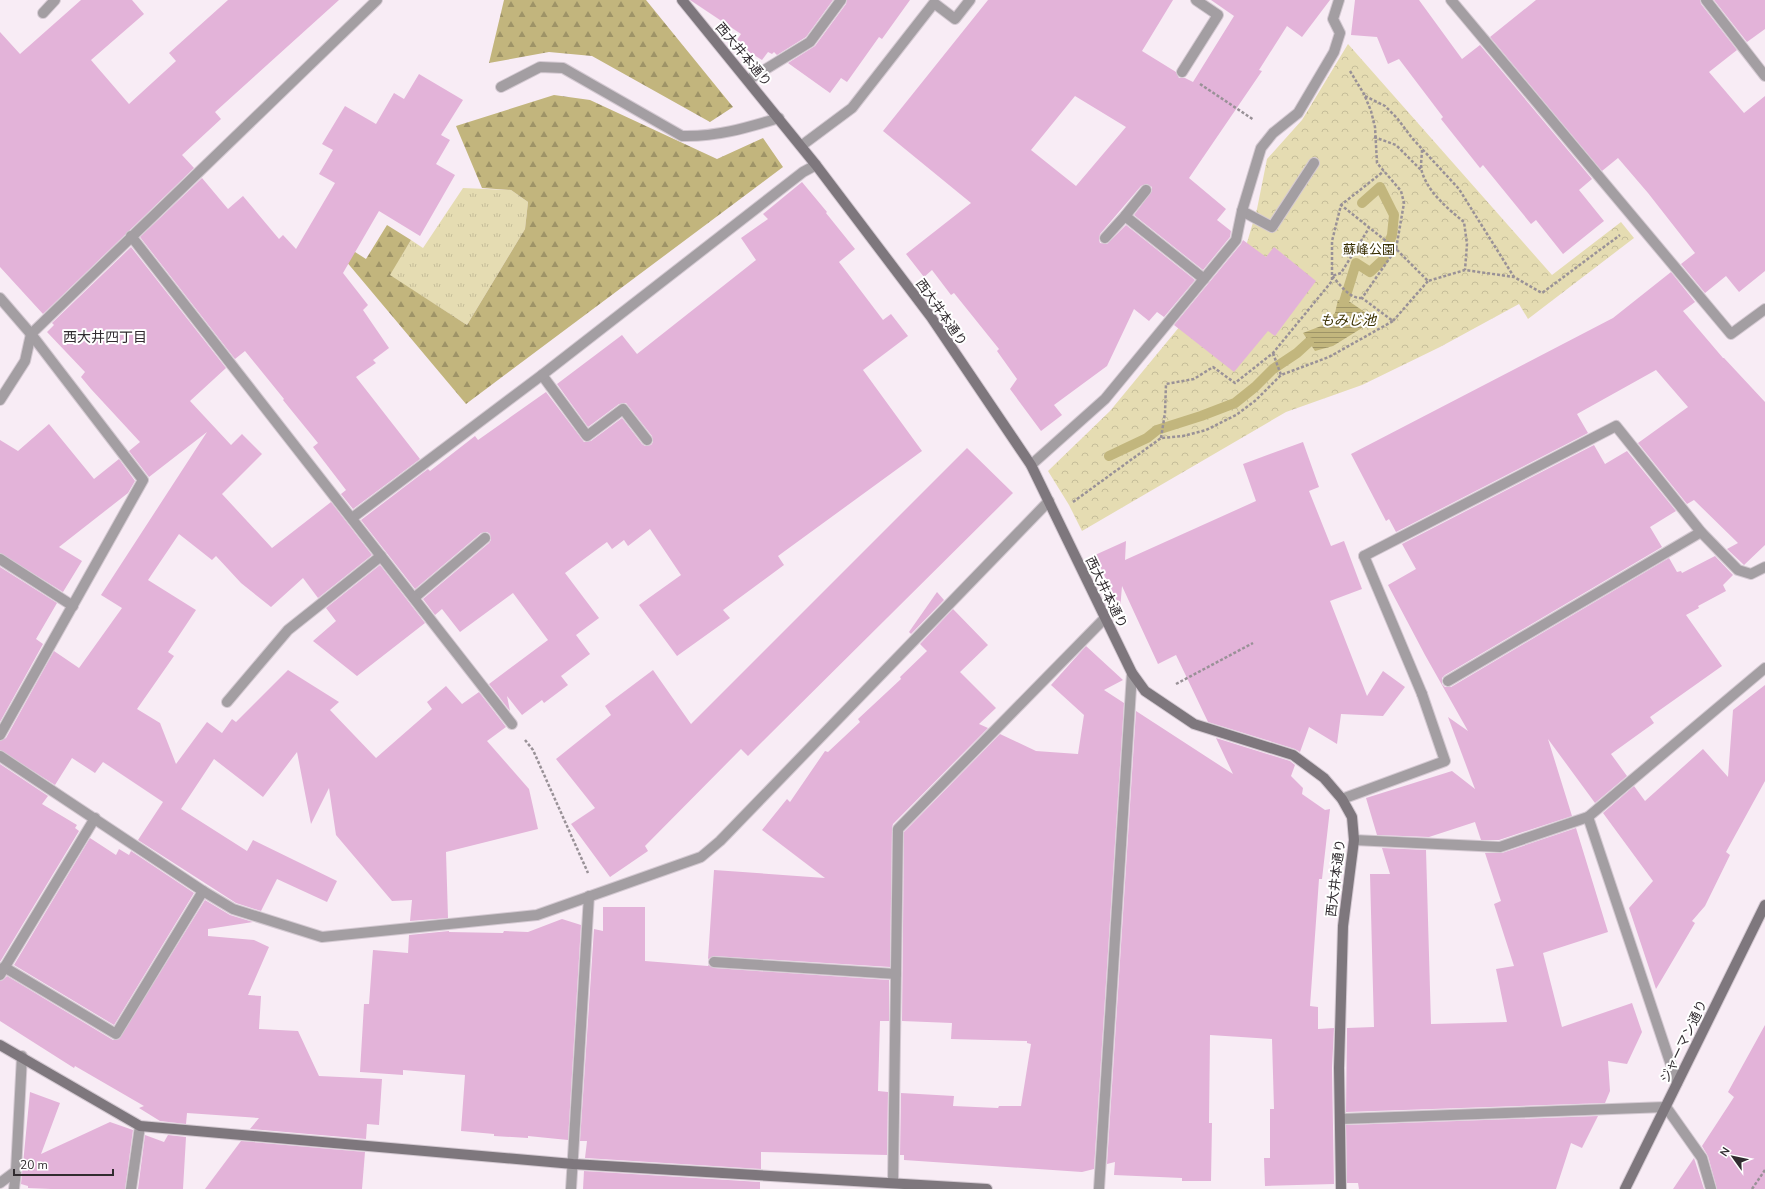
<svg xmlns="http://www.w3.org/2000/svg" width="1765" height="1189" viewBox="0 0 1765 1189" font-family="'Nunito Sans','Noto Sans JP',sans-serif">
<style>
.grass{fill:url(#grass-tufts)}
.forest{fill:url(#forest-firs)}
.park{fill:url(#park-crowns)}
.water{fill:url(#water-rules)}
.lines{fill:none;stroke-linecap:round;stroke-linejoin:round}
.stream{stroke:#c2b67d;stroke-width:10}
.building{fill:#e3b3d9;fill-rule:evenodd}
.lane-casing{stroke:#d4c9d2;stroke-width:12}
.street-casing{stroke:#d4c9d2;stroke-width:12}
.secondary-casing{stroke:#d4c9d2;stroke-width:12}
.path{stroke:#999197;stroke-width:2.5;stroke-dasharray:3 2;stroke-linecap:butt}
.lane{stroke:#a39ea2;stroke-width:10}
.street{stroke:#a39ea2;stroke-width:10}
.secondary{stroke:#7e777d;stroke-width:10}
.labels{text-anchor:middle;stroke-width:4;stroke-linejoin:round;paint-order:stroke}
.street-label{font-size:13px;fill:#312c30;stroke:#fff}
.park-label{font-size:13px;fill:#372d00;stroke:#fff}
.water-label{font-size:14px;font-style:italic;fill:#3b3101;stroke:#fff}
.neighbourhood-label{font-size:14px;fill:#312c30;stroke:#fff}
</style>
<defs>
<pattern id="grass-tufts" width="24" height="20" patternUnits="userSpaceOnUse"><rect width="24" height="20" fill="#e5dcb2"/><path d="M3 7l-1-3M5 7V3M7 7l1-3M15 17l-1-3M17 17v-4M19 17l1-3" fill="none" stroke="#c5bd99"/></pattern>
<pattern id="forest-firs" width="22" height="20" patternUnits="userSpaceOnUse"><rect width="22" height="20" fill="#c2b57d"/><path d="M5 1l3.5 6h-7zM16 11l3.5 6h-7z" fill="#9e9367"/></pattern>
<pattern id="park-crowns" width="20" height="18" patternUnits="userSpaceOnUse"><rect width="20" height="18" fill="#e5dcb2"/><path d="M2 6a3 3 0 1 1 6 0M12 15a3 3 0 1 1 6 0" fill="none" stroke="#c5bd99"/></pattern>
<pattern id="water-rules" width="6" height="5" patternUnits="userSpaceOnUse"><rect width="6" height="5" fill="#c2b67d"/><path d="M0 2.5h6" fill="none" stroke="#9e9467"/></pattern>
</defs>
<rect width="100%" height="100%" fill="#f8ecf5"/>
<!-- grass -->
<polygon class="grass" points="463,188 511,190 528,202 525,229 467,325 389,275 411,240 423,248"/>
<!-- forest -->
<g class="forest">
<polygon points="504,0 646,0 733,107 710,122 592,56 549,52 489,63"/>
<polygon points="554,95 590,100 717,159 763,138 783,167 466,404 319,229 366,259 387,225 411,240 390,275 467,325 525,229 528,202 511,190 482,188 456,126"/>
</g>
<!-- park -->
<polygon class="park" points="1348,44 1552,275 1621,222 1634,238 1528,319 1519,304 1440,347 1362,385 1286,412 1082,531 1069,505 1048,471 1110,411 1246,246 1257,209 1267,159 1302,120"/>
<!-- water -->
<polygon class="water" points="1338,300 1350,302 1378,321 1370,323 1333,346 1315,351 1303,333 1321,326 1335,313"/>
<g class="lines">
<!-- stream -->
<g class="stream">
<polyline points="1344,302 1356,263 1370,272 1383,260 1392,235 1394,215 1380,187 1362,203"/>
<polyline points="1109,456 1147,438 1157,430 1201,416 1235,403 1255,387 1273,369 1297,353 1309,342"/>
</g>
</g>
<!-- building -->
<g class="building">
<polygon points="81,0 132,0 144,14 91,60 129,104 176,61 169,53 228,0 339,0 215,112 221,119 182,155 194,168 43,314 0,267 0,32 20,54"/>
<polygon points="690,0 833,0 806,37 777,55 774,52 772,54 768,52 762,60 735,43 741,34"/>
<polygon points="847,0 910,0 882,39 879,37 847,82 841,78 830,93 788,63 815,46 846,4"/>
<path d="M988,0H1173L1142,51L1176,72L1179,78H1185L1193,82L1234,16L1211,0H1330L1302,37L1287,26L1259,70L1262,71L1189,178L1226,209L1217,220L1231,231L1230,237L1203,270L1134,215L1152,191V187L1147,184L1141,186L1100,234L1099,240L1100,243L1107,244L1126,225L1195,280L1164,317L1157,312L1149,321L1134,309L1107,366L1054,405L1062,415L1041,431L1010,389L1017,379L997,351L999,349L954,293L951,295L932,270L924,277L906,254L971,203L883,131ZM1075,96L1126,127L1076,186L1031,150Z"/>
<polygon points="1355,0 1419,0 1462,59 1480,45 1592,179 1579,190 1604,221 1563,254 1536,220 1531,224 1483,165 1480,168 1441,119 1443,117 1399,59 1388,64 1377,37 1351,35"/>
<polygon points="1536,0 1700,0 1701,4 1737,50 1709,72 1744,113 1765,96 1765,271 1739,292 1726,276 1705,293 1681,264 1695,253 1648,193 1618,158 1602,171 1490,37"/>
<polygon points="1714,0 1765,0 1765,29 1747,42"/>
<polygon points="419,74 463,100 441,135 450,140 436,164 455,175 420,236 379,211 343,273 368,305 363,310 389,348 373,360 376,363 356,377 420,459 353,509 341,494 346,490 313,447 318,443 283,400 284,399 245,351 235,359 140,237 202,178 228,209 243,196 279,239 283,235 296,249 335,183 319,174 333,150 322,144 345,106 376,124 394,93 404,99"/>
<polygon points="802,182 827,212 826,213 855,249 839,262 883,320 891,314 908,336 863,370 922,451 778,556 784,565 723,610 730,618 677,656 639,605 681,575 650,529 628,546 624,540 612,549 607,542 565,573 599,618 576,635 590,654 561,676 568,685 544,703 542,700 522,715 507,696 510,711 489,684 548,640 513,593 460,632 442,609 435,615 423,599 489,543 491,540 490,534 487,532 481,533 415,589 361,520 428,469 430,471 475,436 478,440 546,392 584,442 591,441 622,418 642,444 645,446 651,445 653,442 652,436 626,403 619,404 588,427 557,384 622,335 637,354 756,260 741,238 768,219 763,214"/>
<polygon points="1243,240 1266,257 1274,247 1316,281 1275,336 1268,331 1234,372 1174,325 1241,244"/>
<polygon points="131,247 226,368 190,401 231,445 242,434 262,454 222,494 272,548 331,502 372,555 318,598 303,578 271,607 241,583 216,556 212,560 179,534 148,580 196,610 168,652 174,656 137,709 160,723 176,764 207,722 222,733 232,719 236,722 288,670 339,702 330,710 376,758 432,709 427,702 446,686 462,704 479,692 506,727 487,741 529,789 538,829 446,852 448,918 410,921 412,900 392,901 336,835 329,788 311,824 297,752 263,797 214,759 181,809 247,851 253,840 337,881 327,902 277,879 261,911 236,903 138,840 163,802 103,762 95,773 72,758 55,785 0,750 0,741 6,738 54,651 79,668 122,608 101,595 207,432 149,477 129,451 140,442 91,389 81,377 85,372 47,332 54,325 52,323"/>
<polygon points="1671,272 1695,302 1683,311 1723,358 1724,358 1765,402 1765,545 1744,565 1727,549 1738,543 1694,500 1687,504 1638,443 1688,407 1656,370 1577,414 1588,433 1396,532 1389,519 1386,521 1351,454 1613,318"/>
<polygon points="49,424 94,479 119,459 135,481 128,493 59,547 82,561 63,592 0,553 0,440 18,451"/>
<polygon points="1303,442 1319,487 1309,491 1331,546 1344,541 1362,589 1330,601 1367,696 1383,671 1405,687 1383,716 1341,714 1337,744 1309,727 1300,752 1295,749 1208,722 1176,655 1158,664 1122,586 1120,610 1095,555 1126,541 1125,560 1256,501 1243,464"/>
<polygon points="1594,445 1605,464 1627,451 1676,511 1650,527 1662,547 1445,675 1442,678 1442,684 1445,687 1451,687 1669,558 1677,572 1681,571 1682,573 1715,556 1733,575 1723,585 1726,591 1698,606 1699,608 1686,615 1722,666 1650,717 1654,723 1611,754 1627,776 1595,803 1548,739 1572,816 1499,840 1481,840 1475,822 1429,837 1377,835 1366,798 1452,771 1475,789 1448,717 1468,731 1425,655 1388,585 1416,569 1402,544"/>
<polygon points="967,448 1013,493 748,756 741,749 645,846 648,851 610,877 571,824 595,808 556,759 611,715 605,706 653,670 691,724"/>
<polygon points="380,565 425,623 357,676 313,641 336,621 326,608"/>
<polygon points="0,567 57,603 36,639 43,644 0,722"/>
<polygon points="937,592 944,600 911,634 909,632"/>
<polygon points="953,609 988,645 960,672 996,708 979,724 988,728 893,824 892,828 890,967 714,956 708,959 714,870 825,878 762,830 787,799 790,802 825,751 828,752 860,722 858,719 901,679 900,677 927,651 920,644"/>
<polygon points="1086,646 1123,680 1104,690 1124,703 1094,1169 1082,1172 904,1160 904,1155 900,1155 901,1093 954,1096 953,1106 998,1108 999,1106 1021,1106 1031,1044 1027,1043 1027,1041 951,1039 952,1023 902,1021 904,832 1000,734 1036,751 1078,754 1084,715 1051,685"/>
<polygon points="1765,685 1765,781 1726,852 1730,855 1705,906 1692,921 1695,923 1656,989 1629,908 1653,881 1603,813 1634,786 1645,801 1703,749 1728,777 1733,710"/>
<polygon points="1136,711 1233,774 1216,738 1290,761 1295,765 1291,776 1303,788 1302,794 1325,810 1330,809 1322,879 1319,879 1310,1006 1318,1007 1318,1029 1334,1028 1332,1068 1334,1184 1265,1186 1264,1158 1270,1158 1270,1109 1274,1109 1272,1039 1210,1035 1209,1123 1212,1123 1211,1181 1182,1181 1182,1178 1114,1175 1115,1162 1107,1164"/>
<polygon points="0,764 48,796 42,804 77,825 75,828 79,831 0,962"/>
<polygon points="1576,828 1608,932 1543,953 1562,1027 1632,1003 1642,1032 1627,1064 1608,1061 1610,1091 1605,1103 1346,1112 1347,1028 1374,1027 1370,874 1390,874 1382,848 1426,850 1431,1024 1507,1022 1496,969 1514,966 1494,904 1501,901 1485,853 1502,853"/>
<polygon points="90,838 116,855 119,849 129,855 131,851 194,893 114,1025 14,965"/>
<polygon points="205,900 230,915 253,922 208,929 208,936 254,940 269,947 248,995 261,996 259,1029 298,1031 319,1076 382,1079 379,1125 367,1124 366,1139 250,1129 259,1118 187,1113 186,1124 160,1121 139,1108 144,1106 75,1066 74,1068 0,1021 0,981 3,980 7,976 113,1040 119,1039"/>
<polygon points="603,907 645,907 645,961 708,966 708,965 714,968 889,980 889,1021 880,1021 878,1091 888,1092 887,1155 761,1152 761,1169 585,1158 587,1141 580,1141 594,929 603,931"/>
<polygon points="562,919 581,925 568,1140 528,1136 528,1138 494,1136 494,1134 461,1131 465,1075 403,1070 403,1075 360,1072 364,1004 369,1004 373,950 408,953 409,935 449,931 449,932 503,933 504,931 528,932"/>
<polygon points="1765,1025 1765,1189 1717,1189 1708,1156 1702,1146 1734,1097 1728,1092"/>
<polygon points="30,1092 60,1103 41,1154 110,1122 133,1130 125,1189 51,1189 28,1188 28,1186 21,1184"/>
<polygon points="1598,1116 1582,1148 1571,1143 1556,1189 1359,1189 1358,1183 1347,1183 1346,1125"/>
<polygon points="145,1135 164,1142 168,1135 186,1137 183,1189 138,1189"/>
<polygon points="241,1141 365,1152 362,1189 205,1189"/>
<polygon points="1694,1158 1704,1189 1673,1189"/>
<polygon points="584,1171 760,1182 760,1189 583,1189"/>
</g>
<g class="lines">
<defs>
<g id="lane">
<polyline points="43,13 55,0"/>
<polyline points="1182,72 1218,15 1196,0"/>
<polyline points="748,80 810,42 841,0"/>
<path d="M501,87L540,67L563,68L682,136C716,137 746,128 779,118"/>
<polyline points="801,146 852,108 934,3 955,19 970,0"/>
<polyline points="1242,211 1272,227 1314,163"/>
<polyline points="1125,216 1204,279"/>
<polyline points="1105,238 1125,216 1146,190"/>
<polyline points="542,375 587,436 623,409 647,440"/>
<polyline points="1031,465 1105,399 1236,240 1242,211 1261,148 1273,133 1298,113 1334,52 1340,33 1333,19 1339,0"/>
<polyline points="352,518 542,375 803,172 816,165"/>
<polyline points="1364,556 1422,694"/>
<polyline points="0,559 73,606"/>
<polyline points="414,598 485,538"/>
<polyline points="227,702 288,630 381,556"/>
<polyline points="714,962 896,974"/>
<polyline points="4,967 116,1034 203,891"/>
<polyline points="0,975 95,818"/>
<polyline points="893,1183 898,829 1105,618"/>
<polyline points="131,1189 140,1126"/>
</g>
<g id="street">
<polyline points="1451,0 1731,334 1765,309"/>
<polyline points="1706,0 1765,76"/>
<polyline points="131,236 512,724"/>
<polyline points="0,298 31,334 143,480 0,735"/>
<polyline points="0,400 25,361 31,334 377,0"/>
<polyline points="1364,556 1616,426 1701,532 1738,570 1751,574 1765,567"/>
<polyline points="1448,681 1701,532"/>
<polyline points="0,756 203,891 233,909 322,937 537,915 701,857 720,841 1049,501"/>
<polyline points="1342,799 1445,761 1422,694"/>
<polyline points="1588,817 1677,1083"/>
<polyline points="1354,840 1500,847 1588,817 1765,668"/>
<polyline points="1340,1119 1666,1107 1702,1158 1711,1189"/>
<polyline points="0,1183 16,1171 22,1056"/>
<polyline points="14,1189 16,1171"/>
<polyline points="571,1189 589,896"/>
<polyline points="1099,1189 1132,673"/>
</g>
<g id="secondary">
<polyline points="682,0 816,165 931,317 1031,465 1132,673 1145,691 1194,724 1293,755 1324,778 1342,799 1352,817 1354,840 1343,926 1339,1068 1341,1189"/>
<polyline points="0,1045 140,1126 573,1164 987,1189"/>
<polyline points="1625,1189 1765,905"/>
</g>
</defs>
<!-- lane casing -->
<use href="#lane" class="lane-casing"/>
<!-- street casing -->
<use href="#street" class="street-casing"/>
<!-- secondary casing -->
<use href="#secondary" class="secondary-casing"/>
<!-- path -->
<g class="path">
<polyline points="1350,71 1364,94 1371,111 1375,127 1377,163 1401,191 1404,203 1396,249 1428,281 1465,270 1514,277 1542,293 1620,235"/>
<polyline points="1200,84 1254,120"/>
<polyline points="1365,96 1385,106 1397,118 1412,138 1459,189 1514,277"/>
<polyline points="1374,137 1396,145 1422,171"/>
<path d="M1422,150C1422,156 1420,166 1422,172C1428,192 1448,209 1464,222L1467,244L1465,270"/>
<path d="M1362,298C1349,299 1340,284 1332,276L1341,273L1369,228"/>
<polyline points="1393,321 1428,281"/>
<polyline points="1273,353 1281,375"/>
<polyline points="1161,438 1165,413 1166,384 1194,379 1213,367 1235,383 1273,353 1332,281 1332,241 1341,205 1384,171"/>
<polyline points="1073,502 1161,438 1183,436 1206,430 1236,415 1256,400 1281,375 1329,357 1393,321 1362,298 1396,249 1341,205"/>
<polyline points="1176,684 1253,643"/>
<polyline points="525,740 533,750 588,873"/>
<polyline points="1752,1189 1765,1170"/>
</g>
<!-- lane -->
<use href="#lane" class="lane"/>
<!-- street -->
<use href="#street" class="street"/>
<!-- secondary -->
<use href="#secondary" class="secondary"/>
</g>
<g class="labels">
<!-- street labels -->
<g class="street-label">
<text transform="translate(744 54) rotate(50)" y="5">西大井本通り</text>
<text transform="translate(942 312) rotate(55)" y="5">西大井本通り</text>
<text transform="translate(1107 592) rotate(64)" y="5">西大井本通り</text>
<text transform="translate(1335 878) rotate(-83)" y="5">西大井本通り</text>
<text transform="translate(1683 1041) rotate(-64)" y="5">ジャーマン通り</text>
</g>
<!-- park labels -->
<g class="park-label">
<text x="1369" y="254">蘇峰公園</text>
</g>
<!-- water labels -->
<g class="water-label">
<text x="1348" y="325">もみじ池</text>
</g>
<!-- neighbourhood labels -->
<g class="neighbourhood-label">
<text x="105" y="342">西大井四丁目</text>
</g>
</g>
<!-- north arrow -->
<g transform="translate(1733 1157) rotate(303)" stroke="#ffffff" stroke-width="3" paint-order="stroke">
<path d="M0-3L7 15L0 10L-7 15Z" fill="#312c30"/>
<text y="-6" font-size="11" font-weight="bold" text-anchor="middle" fill="#312c30">N</text>
</g>
<!-- scale -->
<path d="M14 1169v6h99v-6" fill="none" stroke="#312c30" stroke-width="2"/>
<text x="20" y="1169" font-size="12" fill="#312c30" stroke="#ffffff" stroke-width="3" paint-order="stroke">20 m</text>
</svg>
